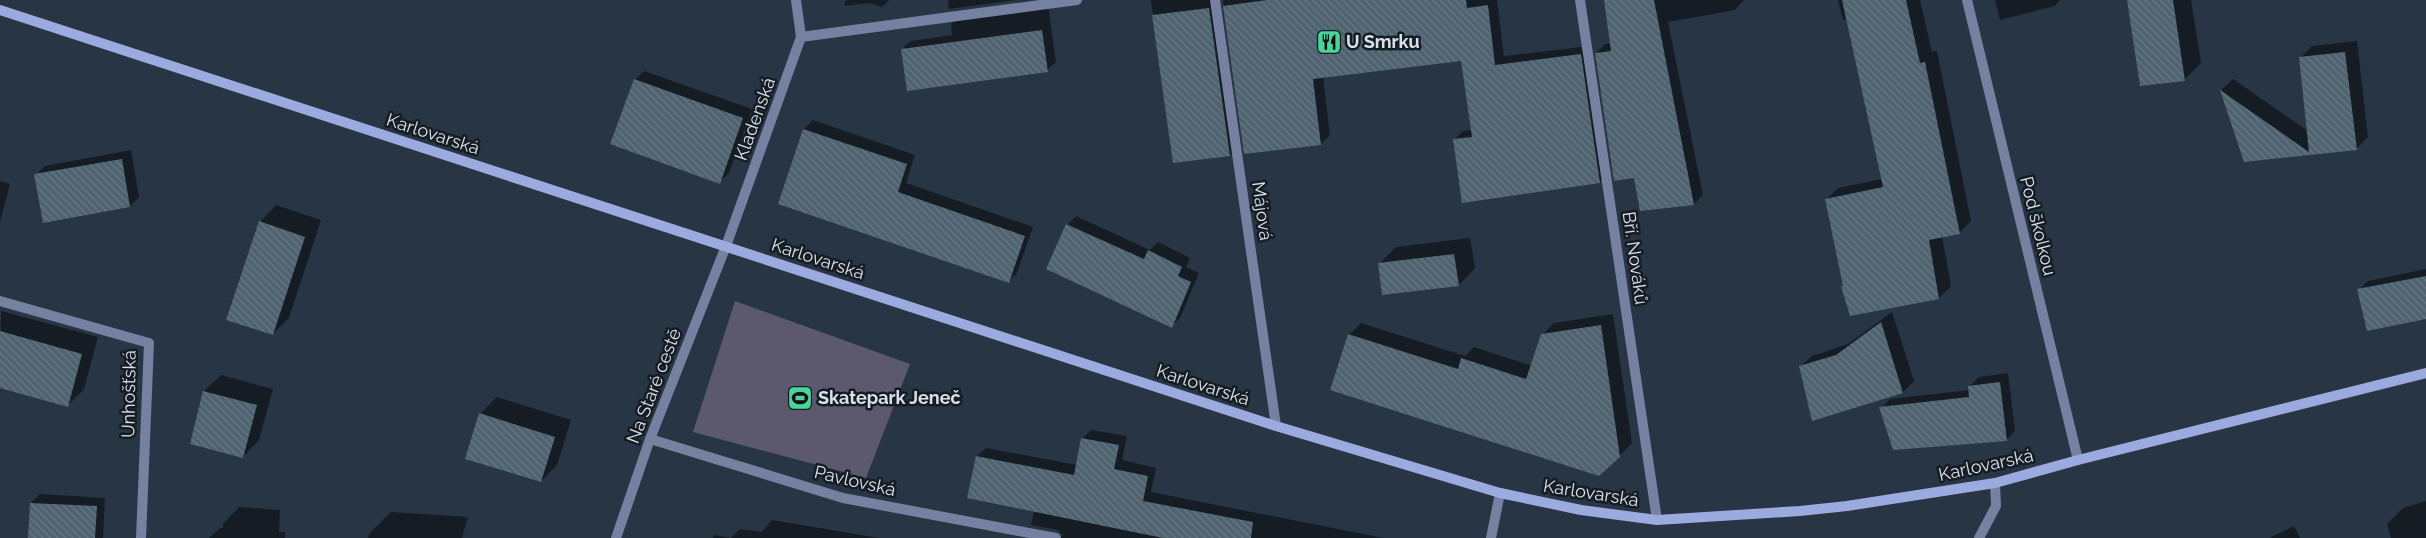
<svg xmlns="http://www.w3.org/2000/svg" width="2426" height="538" viewBox="0 0 2426 538" font-family="Raleway,sans-serif">
<style>
.grass{fill:#5c596f}
.shadow{fill:#0007}
.building{fill:url(#building-back-hatch)}
.lines{fill:none;stroke-linecap:round;stroke-linejoin:round}
.service{stroke:#7680a1;stroke-width:10}
.minor{stroke:#7680a1;stroke-width:10}
.secondary{stroke:#9baadf;stroke-width:10}
.labels{text-anchor:middle;stroke-width:5;stroke-linejoin:round;paint-order:stroke}
.poi-label{font-size:18px;font-weight:bold;fill:#d9e1eb;stroke:#161c23;text-anchor:start}
.street-label{font-size:18px;fill:#d9e1eb;stroke:#161c23}
</style>
<defs>
<pattern id="building-back-hatch" width="6" height="6" patternUnits="userSpaceOnUse" patternTransform="scale(1.25)"><rect width="6" height="6" fill="#4e626f"/><path d="M-1 5l2 2M0 0l6 6M5-1l2 2" fill="none" stroke="#677884"/></pattern>
</defs>
<rect width="100%" height="100%" fill="#283544"/>
<!-- grass -->
<polygon class="grass" points="735,301 910,364 866,478 693,432"/>
<!-- shadow -->
<g class="shadow">
<polygon points="846,0 889,0 882,7 869,3 844,6"/>
<polygon points="948,0 1016,0 949,9"/>
<polygon points="1151,0 1218,0 1239,146 1230,155 1174,162"/>
<polygon points="1223,0 1497,0 1504,56 1590,46 1609,173 1600,182 1454,140 1463,131 1472,130 1462,60 1323,77 1330,135 1321,144 1245,153"/>
<polygon points="1605,0 1744,0 1735,10 1668,22 1703,195 1694,204 1635,177 1596,53 1605,44 1612,43"/>
<polygon points="1838,0 1920,0 1932,52 1937,51 1971,221 1959,233 1942,236 1951,286 1939,298 1851,315 1826,200 1838,188 1882,179 1847,19 1843,20"/>
<polygon points="1995,0 2060,0 2055,6 2000,20"/>
<polygon points="2129,0 2191,0 2201,63 2184,80"/>
<polygon points="1048,4 1056,62 1047,70 902,49 911,41 952,35 951,24 960,16"/>
<polygon points="2357,41 2368,137 2356,149 2244,161 2221,90 2233,79 2308,131 2300,58 2312,46"/>
<polygon points="644,71 752,109 729,173 720,182 635,80"/>
<polygon points="813,120 915,155 906,183 1033,227 1017,273 1008,282 804,129"/>
<polygon points="131,150 139,197 130,206 36,175 45,166"/>
<polygon points="0,181 10,184 0,222"/>
<polygon points="276,205 321,220 289,318 273,334 260,222"/>
<polygon points="1076,216 1150,250 1158,242 1190,258 1186,267 1199,273 1180,318 1171,326 1067,225"/>
<polygon points="1470,238 1475,268 1459,285 1379,264 1396,247"/>
<polygon points="2426,269 2426,318 2359,290 2368,281"/>
<polygon points="1,311 98,337 84,389 68,405 0,387"/>
<polygon points="1892,312 1914,381 1903,392 1812,420 1801,366 1812,356 1848,344"/>
<polygon points="1613,314 1632,443 1619,456 1349,335 1361,323 1465,356 1474,347 1532,366 1542,335 1554,323"/>
<polygon points="2008,373 2015,431 2006,440 1881,408 1890,399 1970,390 1970,386 1979,377"/>
<polygon points="221,375 273,389 259,440 243,457 191,443 204,391"/>
<polygon points="497,397 571,420 557,465 541,481 480,414"/>
<polygon points="1091,430 1127,436 1122,460 1156,468 1151,492 1383,538 1031,538 1037,531 1064,536 1058,530 1031,525 1034,511 977,456 986,448 1077,465 1082,439"/>
<polygon points="40,494 105,498 103,538 29,538 31,503"/>
<polygon points="2426,501 2426,538 2391,538 2387,524 2403,508"/>
<polygon points="239,507 280,510 279,532 285,532 285,538 209,538 220,528 223,528 223,524"/>
<polygon points="391,512 468,517 462,538 368,538 370,533"/>
<polygon points="772,520 879,538 712,538 715,535 731,538 740,529 762,532"/>
<polygon points="2294,526 2300,538 2269,538"/>
</g>
<!-- building -->
<g class="building">
<polygon points="1267,0 1466,0 1467,8 1488,5 1495,65 1581,54 1600,183 1462,203 1453,139 1472,137 1461,61 1313,79 1321,145 1244,154 1223,6"/>
<polygon points="1604,0 1654,0 1694,205 1640,211 1634,178 1614,181 1595,53 1611,51"/>
<polygon points="1842,0 1906,0 1920,63 1925,62 1960,234 1929,240 1939,299 1850,316 1841,286 1843,286 1825,199 1883,187"/>
<polygon points="2127,0 2173,0 2185,81 2140,86"/>
<polygon points="1209,8 1230,156 1173,163 1152,15"/>
<polygon points="1042,30 1048,72 907,91 901,49"/>
<polygon points="2345,52 2357,150 2244,162 2220,90 2309,152 2299,57"/>
<polygon points="634,79 743,118 720,184 610,144"/>
<polygon points="803,129 907,164 898,192 1025,236 1009,283 778,204"/>
<polygon points="122,159 130,207 43,223 34,174"/>
<polygon points="259,221 305,237 273,335 226,320"/>
<polygon points="1066,224 1144,259 1148,250 1182,267 1178,276 1191,282 1172,328 1046,269"/>
<polygon points="1454,254 1459,286 1382,295 1378,263"/>
<polygon points="2426,276 2426,319 2367,331 2357,289"/>
<polygon points="1881,322 1903,393 1812,421 1799,366 1836,355"/>
<polygon points="1601,325 1620,457 1599,476 1330,390 1348,334 1458,369 1461,358 1526,379 1541,334"/>
<polygon points="0,331 82,354 68,407 0,388"/>
<polygon points="2000,382 2007,441 1893,450 1879,407 1969,397 1968,386"/>
<polygon points="203,391 257,405 243,458 190,444"/>
<polygon points="479,413 555,437 541,482 465,459"/>
<polygon points="1081,438 1119,445 1114,469 1148,476 1143,501 1253,522 1251,538 1163,538 967,498 976,456 1074,475"/>
<polygon points="30,503 97,506 95,538 28,538"/>
</g>
<g class="lines">
<!-- service -->
<polyline class="service" points="1491,538 1500,493"/>
<!-- minor -->
<g class="minor">
<polyline points="1215,0 1276,426"/>
<polyline points="1580,0 1657,520"/>
<polyline points="1967,0 2078,460"/>
<polyline points="801,37 1077,0"/>
<polyline points="0,301 149,343 141,538"/>
<polyline points="650,439 843,498 1056,538"/>
<polyline points="616,538 650,439 726,246 801,37 796,0"/>
<polyline points="1979,538 1996,506 1995,483"/>
</g>
<!-- secondary -->
<polyline class="secondary" points="0,10 1276,426 1500,493 1581,510 1657,520 1800,511 1847,506 1995,483 2078,460 2426,373"/>
</g>
<!-- icons -->
<defs>
<symbol id="restaurant-square" viewBox="-11 -11 22 22"><rect x="-9" y="-9" width="18" height="18" rx="4" fill="#4ad49c" stroke="#161c23"/><path d="M-5-6h1v4h1v-4h1v4h1v-4h1v5L-1.5 .5V6h-2V.5L-5-1ZM5-6V6H3V1.5H1.5Q1.5-4 5-6Z" fill="#111"/></symbol>
<symbol id="stadium-square" viewBox="-11 -11 22 22"><rect x="-9" y="-9" width="18" height="18" rx="4" fill="#4ad49c" stroke="#161c23"/><path d="M0-5a6.5 5 0 1 0 0 10a6.5 5 0 1 0 0-10ZM-3.5-1.8h7v3.6h-7Z" fill="#111"/></symbol>
</defs>
<g fill-rule="evenodd">
<use href="#restaurant-square" x="1315" y="28" width="28" height="28"/>
<use href="#stadium-square" x="786" y="384" width="28" height="28"/>
</g>
<g class="labels">
<!-- poi labels -->
<g class="poi-label">
<text x="1346" y="48">U Smrku</text>
<text x="818" y="404">Skatepark Jeneč</text>
</g>
<!-- street labels -->
<g class="street-label">
<text transform="translate(755 119) rotate(-70)" y="6">Kladenská</text>
<text transform="translate(433 134) rotate(18)" y="6">Karlovarská</text>
<text transform="translate(1262 211) rotate(82)" y="6">Májová</text>
<text transform="translate(2038 226) rotate(76)" y="6">Pod školkou</text>
<text transform="translate(1635 258) rotate(82)" y="6">Bří. Nováků</text>
<text transform="translate(818 259) rotate(18)" y="6">Karlovarská</text>
<text transform="translate(1203 385) rotate(18)" y="6">Karlovarská</text>
<text transform="translate(654 386) rotate(-69)" y="6">Na Staré cestě</text>
<text transform="translate(129 394) rotate(-89)" y="6">Unhošťská</text>
<text transform="translate(1986 465) rotate(-12)" y="6">Karlovarská</text>
<text transform="translate(855 481) rotate(13)" y="6">Pavlovská</text>
<text transform="translate(1591 493) rotate(9)" y="6">Karlovarská</text>
</g>
</g>
</svg>
